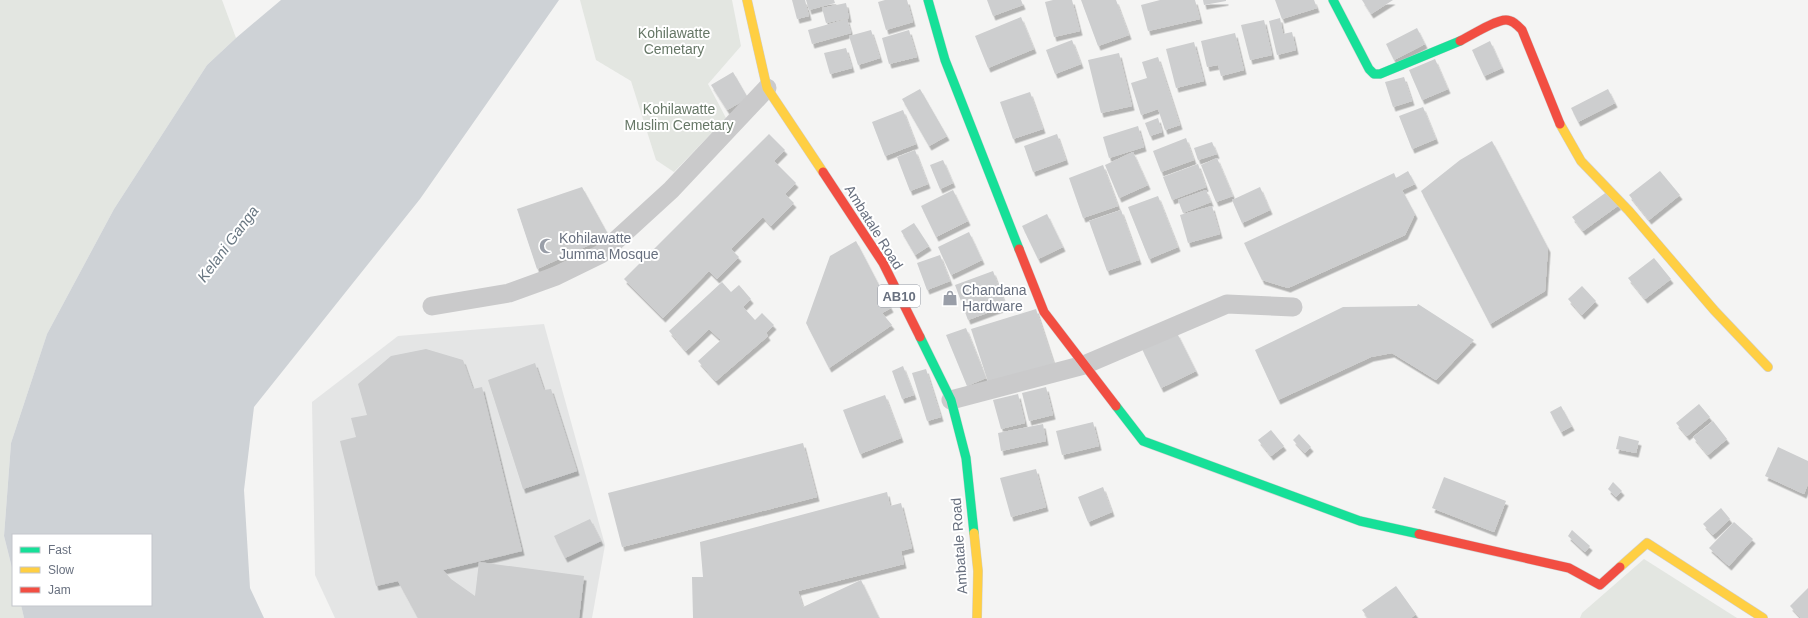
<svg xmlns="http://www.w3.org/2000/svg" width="1808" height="618" viewBox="0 0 1808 618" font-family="Arial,sans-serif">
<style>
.built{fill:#e4e5e5}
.green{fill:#e3e6e1}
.water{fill:#ced2d6}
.building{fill:#cdcecf;filter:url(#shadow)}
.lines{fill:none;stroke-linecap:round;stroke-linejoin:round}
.fast-casing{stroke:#d0d0d1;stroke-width:10}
.slow-casing{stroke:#d0d0d1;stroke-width:10}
.jam-casing{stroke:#d0d0d1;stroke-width:10}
.street{stroke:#cacacb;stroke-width:19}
.fast{stroke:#16e098;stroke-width:9}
.slow{stroke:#ffcf43;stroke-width:9}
.jam{stroke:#f24e42;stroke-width:9}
.labels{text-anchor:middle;stroke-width:4;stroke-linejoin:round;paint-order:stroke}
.shield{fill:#fff;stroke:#959ba5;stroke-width:1}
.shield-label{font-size:13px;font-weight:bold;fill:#68707f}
.park-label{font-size:14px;fill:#676;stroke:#fff}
.street-label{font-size:14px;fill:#68707f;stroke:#fff}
.poi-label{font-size:14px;fill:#68707f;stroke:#fff;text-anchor:start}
.water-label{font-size:15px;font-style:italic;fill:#697782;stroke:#fff}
</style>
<defs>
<filter id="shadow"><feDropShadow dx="2.5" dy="4.5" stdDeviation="0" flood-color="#0004"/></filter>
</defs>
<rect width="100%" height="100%" fill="#f4f4f3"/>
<!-- built -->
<polygon class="built" points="544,324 605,545 592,618 335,618 315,575 312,402 398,336"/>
<!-- green -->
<g class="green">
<polygon points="0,0 222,0 236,38 207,65 114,209 47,334 11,443 4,536 13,572 13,605 21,605 24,618 0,618"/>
<polygon points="580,0 732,0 741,46 708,84 726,118 674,172 656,160 631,81 596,60"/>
<polygon points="1644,559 1737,618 1580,618 1582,613"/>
</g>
<!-- water -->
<polygon class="water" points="281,0 559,0 420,199 254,407 244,490 250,588 264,618 24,618 21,605 151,605 151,535 13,535 13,572 4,536 11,443 47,334 114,209 207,65 236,38"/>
<!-- building -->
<g class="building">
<polygon points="792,0 805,0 809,16 797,19"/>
<polygon points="806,0 834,0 835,3 809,10"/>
<polygon points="885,0 907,0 913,22 886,30 878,2"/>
<polygon points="987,0 1021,0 1023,5 993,16"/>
<polygon points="1053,0 1072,0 1080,31 1054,37 1045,2"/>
<polygon points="1081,0 1116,0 1129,35 1098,46"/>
<polygon points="1160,0 1195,0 1200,19 1148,31 1141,5"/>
<polygon points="1203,0 1226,0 1226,1 1204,5"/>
<polygon points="1275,0 1314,0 1317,8 1282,19"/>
<polygon points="1362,0 1393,0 1371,14"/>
<polygon points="846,3 849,18 826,23 822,8"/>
<polygon points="1021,17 1034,49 988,68 975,36"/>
<polygon points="1280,18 1283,34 1292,32 1296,50 1277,55 1269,21"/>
<polygon points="847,19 851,33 812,44 808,30"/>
<polygon points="1264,20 1272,55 1250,60 1241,25"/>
<polygon points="1417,28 1425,44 1394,60 1386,44"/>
<polygon points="871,30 880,58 858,65 849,36"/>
<polygon points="909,30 917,57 889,64 882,38"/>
<polygon points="1235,33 1244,70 1221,76 1218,65 1207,67 1201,41"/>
<polygon points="1072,40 1081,64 1055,74 1046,50"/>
<polygon points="1490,41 1502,68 1484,76 1472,50"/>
<polygon points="1194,42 1204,81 1176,88 1166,49"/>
<polygon points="846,48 852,68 830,74 824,53"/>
<polygon points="1119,53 1132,106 1101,113 1088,60"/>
<polygon points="1158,57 1180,125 1165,130 1158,109 1141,115 1131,83 1147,78 1142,62"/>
<polygon points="1435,59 1448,89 1422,100 1409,70"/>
<polygon points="733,72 748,98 727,110 711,85"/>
<polygon points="1404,77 1412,101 1393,107 1385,82"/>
<polygon points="920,89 947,136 929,146 902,99"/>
<polygon points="1608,89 1615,103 1578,122 1571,108"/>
<polygon points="1030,92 1043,129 1013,139 1000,102"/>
<polygon points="1423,107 1436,139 1412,149 1399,116"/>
<polygon points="903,110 916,144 885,156 872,122"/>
<polygon points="1158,118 1162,132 1150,136 1145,123"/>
<polygon points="1138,126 1144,147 1109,158 1103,137"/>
<polygon points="769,134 785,150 774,161 796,183 785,194 794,203 771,226 763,217 731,249 739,257 717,279 709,271 663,318 624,279"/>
<polygon points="1057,134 1066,160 1033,172 1024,146"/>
<polygon points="1186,138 1194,160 1161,172 1153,151"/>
<polygon points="1492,141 1548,248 1545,291 1490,324 1421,191 1460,160"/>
<polygon points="1212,142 1217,154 1198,160 1194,148"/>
<polygon points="915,150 928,184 910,191 897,157"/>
<polygon points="1133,152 1148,185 1119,198 1105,165"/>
<polygon points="1217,158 1233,196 1216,202 1201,165"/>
<polygon points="943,160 953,183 940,189 930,165"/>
<polygon points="1198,164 1206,187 1172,200 1163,177"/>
<polygon points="1103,165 1118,206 1083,218 1069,178"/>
<polygon points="1408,171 1415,184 1402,190 1415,214 1405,235 1288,288 1262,280 1244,243 1394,173 1396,178"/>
<polygon points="1660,171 1680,195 1649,220 1629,195"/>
<polygon points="582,187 609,236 537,269 517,209"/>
<polygon points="1260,187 1270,210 1242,223 1232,200"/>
<polygon points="953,190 968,221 936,237 921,206"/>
<polygon points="1206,190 1211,202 1183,213 1178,200"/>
<polygon points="1608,191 1619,205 1583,231 1572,217"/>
<polygon points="1158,196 1178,247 1149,259 1128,207"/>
<polygon points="1212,206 1220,234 1188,243 1180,215"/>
<polygon points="1121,210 1139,260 1107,271 1089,221"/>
<polygon points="1047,214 1063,247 1038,259 1022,226"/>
<polygon points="914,223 929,246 915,255 901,231"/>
<polygon points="969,232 982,260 951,275 938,247"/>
<polygon points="856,241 891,308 882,313 892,325 829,368 806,323 830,256"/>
<polygon points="940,255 950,281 927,290 917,263"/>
<polygon points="1654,258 1671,279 1645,299 1628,278"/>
<polygon points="993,271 1006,306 968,320 955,285"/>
<polygon points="722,282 731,292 739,285 751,299 743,307 755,320 762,313 774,325 766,333 768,336 716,381 698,361 721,340 709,329 686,351 669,331"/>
<polygon points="1582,286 1596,301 1582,315 1568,299"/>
<polygon points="1418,304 1474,340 1436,380 1392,353 1371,357 1278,400 1255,350 1343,307 1417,306"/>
<polygon points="1036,309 1055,367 990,388 971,329"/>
<polygon points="966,328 986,378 967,386 946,335"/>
<polygon points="1177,333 1196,371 1161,388 1142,349"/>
<polygon points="426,349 463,360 473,389 482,387 522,551 443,570 451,579 475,596 479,562 584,576 579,618 418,618 398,581 376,586 340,441 356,437 351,418 367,415 358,384 391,356"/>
<polygon points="535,363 544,390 551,389 577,471 523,489 488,380"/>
<polygon points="903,366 914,395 902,399 892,371"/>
<polygon points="926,369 941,417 927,421 912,373"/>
<polygon points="1046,387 1053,415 1029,421 1022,393"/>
<polygon points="1018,394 1025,423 1001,429 993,400"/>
<polygon points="885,395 901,438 860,454 843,410"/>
<polygon points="1699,404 1710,417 1687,436 1676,423"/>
<polygon points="1561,406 1572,426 1561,432 1550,412"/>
<polygon points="1713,421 1727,439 1708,455 1693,437"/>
<polygon points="1093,422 1099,446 1062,455 1056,431"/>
<polygon points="1043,424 1046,441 1001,451 998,433"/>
<polygon points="1271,430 1284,446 1271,456 1258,440"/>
<polygon points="1299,434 1311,447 1305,453 1293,440"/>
<polygon points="1619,436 1639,441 1636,453 1616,449"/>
<polygon points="803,443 817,497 622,547 608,493"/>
<polygon points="1778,447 1808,461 1808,484 1804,494 1765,476"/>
<polygon points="1036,469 1046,507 1011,517 1000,478"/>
<polygon points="1444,477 1506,501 1494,532 1432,508"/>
<polygon points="1613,482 1622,491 1616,497 1608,489"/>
<polygon points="1103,487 1112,512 1088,522 1078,497"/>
<polygon points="887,492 890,506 901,503 912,548 901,551 904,564 798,591 803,607 861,580 879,618 693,618 692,577 703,577 700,542"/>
<polygon points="1721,508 1730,519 1713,535 1703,524"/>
<polygon points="590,519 601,541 565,558 554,536"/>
<polygon points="1734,522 1753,539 1729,566 1709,548"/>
<polygon points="1572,530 1590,546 1585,552 1568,536"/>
<polygon points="1396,586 1416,614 1411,618 1368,618 1362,610"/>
<polygon points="1808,588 1808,618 1801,618 1790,606"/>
</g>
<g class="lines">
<defs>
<g id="fast">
<polyline points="928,0 945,60 1019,249"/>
<polyline points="1333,0 1369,69 1374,74 1380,74 1460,41"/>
<polyline points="920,337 951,400 966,458 974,533"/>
<polyline points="1116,406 1143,441 1360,521 1419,534"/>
</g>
<g id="slow">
<polyline points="747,0 767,88 823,172"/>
<polyline points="1560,124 1581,161 1629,211 1714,310 1768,367"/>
<polyline points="974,533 978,571 977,618"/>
<polyline points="1620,567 1647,543 1763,618"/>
</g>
<g id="jam">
<path d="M1460,41C1470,36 1495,20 1506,20C1513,20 1518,26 1522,30L1560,124"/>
<polyline points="823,172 883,263 920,337"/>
<polyline points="1019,249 1044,312 1116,406"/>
<polyline points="1419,534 1569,568 1600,585 1620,567"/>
</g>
</defs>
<!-- fast casing -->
<use href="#fast" class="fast-casing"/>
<!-- slow casing -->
<use href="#slow" class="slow-casing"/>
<!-- jam casing -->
<use href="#jam" class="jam-casing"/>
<!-- street -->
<g class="street">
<polyline points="432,306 509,293 556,276 601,254 671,190 767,88"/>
<polyline points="951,400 1084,365 1227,304 1293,307"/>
</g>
<!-- fast -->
<use href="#fast" class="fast"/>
<!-- slow -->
<use href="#slow" class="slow"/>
<!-- jam -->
<use href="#jam" class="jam"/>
</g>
<!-- icons -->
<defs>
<symbol id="mosque-bare" viewBox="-9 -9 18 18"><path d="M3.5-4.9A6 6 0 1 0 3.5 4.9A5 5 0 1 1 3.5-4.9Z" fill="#999ea8" stroke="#fff" stroke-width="2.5" paint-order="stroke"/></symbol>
<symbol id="shop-bare" viewBox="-9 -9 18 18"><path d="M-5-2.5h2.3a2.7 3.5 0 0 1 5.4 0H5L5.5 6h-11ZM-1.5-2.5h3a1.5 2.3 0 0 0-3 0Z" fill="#999ea8" stroke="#fff" stroke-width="2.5" paint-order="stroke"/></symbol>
</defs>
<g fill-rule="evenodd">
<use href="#mosque-bare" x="536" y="235" width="22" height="22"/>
<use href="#shop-bare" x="939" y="287" width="22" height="22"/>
</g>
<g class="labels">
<!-- shield labels -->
<rect class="shield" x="878" y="285" width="42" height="22" rx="3"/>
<g class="shield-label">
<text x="899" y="301">AB10</text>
</g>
<!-- park labels -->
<g class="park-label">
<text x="674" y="38">Kohilawatte<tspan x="674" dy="16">Cemetary</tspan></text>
<text x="679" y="114">Kohilawatte<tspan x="679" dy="16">Muslim Cemetary</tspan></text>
</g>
<!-- street labels -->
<g class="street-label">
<text transform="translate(874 227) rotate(58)" y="5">Ambatale Road</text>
<text transform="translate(959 546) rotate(-94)" y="5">Ambatale Road</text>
</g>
<!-- poi labels -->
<g class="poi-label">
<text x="559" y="243">Kohilawatte<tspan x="559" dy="16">Jumma Mosque</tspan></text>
<text x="962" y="295">Chandana<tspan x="962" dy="16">Hardware</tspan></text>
</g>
<!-- water labels -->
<g class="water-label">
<text transform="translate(228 244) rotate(-53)" y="5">Kelani Ganga</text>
</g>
</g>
<!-- legend -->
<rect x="12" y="534" width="140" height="72" fill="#ffffff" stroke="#c3c6cc"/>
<rect x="20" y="547" width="20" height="6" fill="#16e098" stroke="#c3c6cc"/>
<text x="48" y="554" font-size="12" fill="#68707f">Fast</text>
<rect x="20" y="567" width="20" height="6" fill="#ffcf43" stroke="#c3c6cc"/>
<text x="48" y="574" font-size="12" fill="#68707f">Slow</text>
<rect x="20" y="587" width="20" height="6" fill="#f24e42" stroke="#c3c6cc"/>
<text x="48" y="594" font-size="12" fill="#68707f">Jam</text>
</svg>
